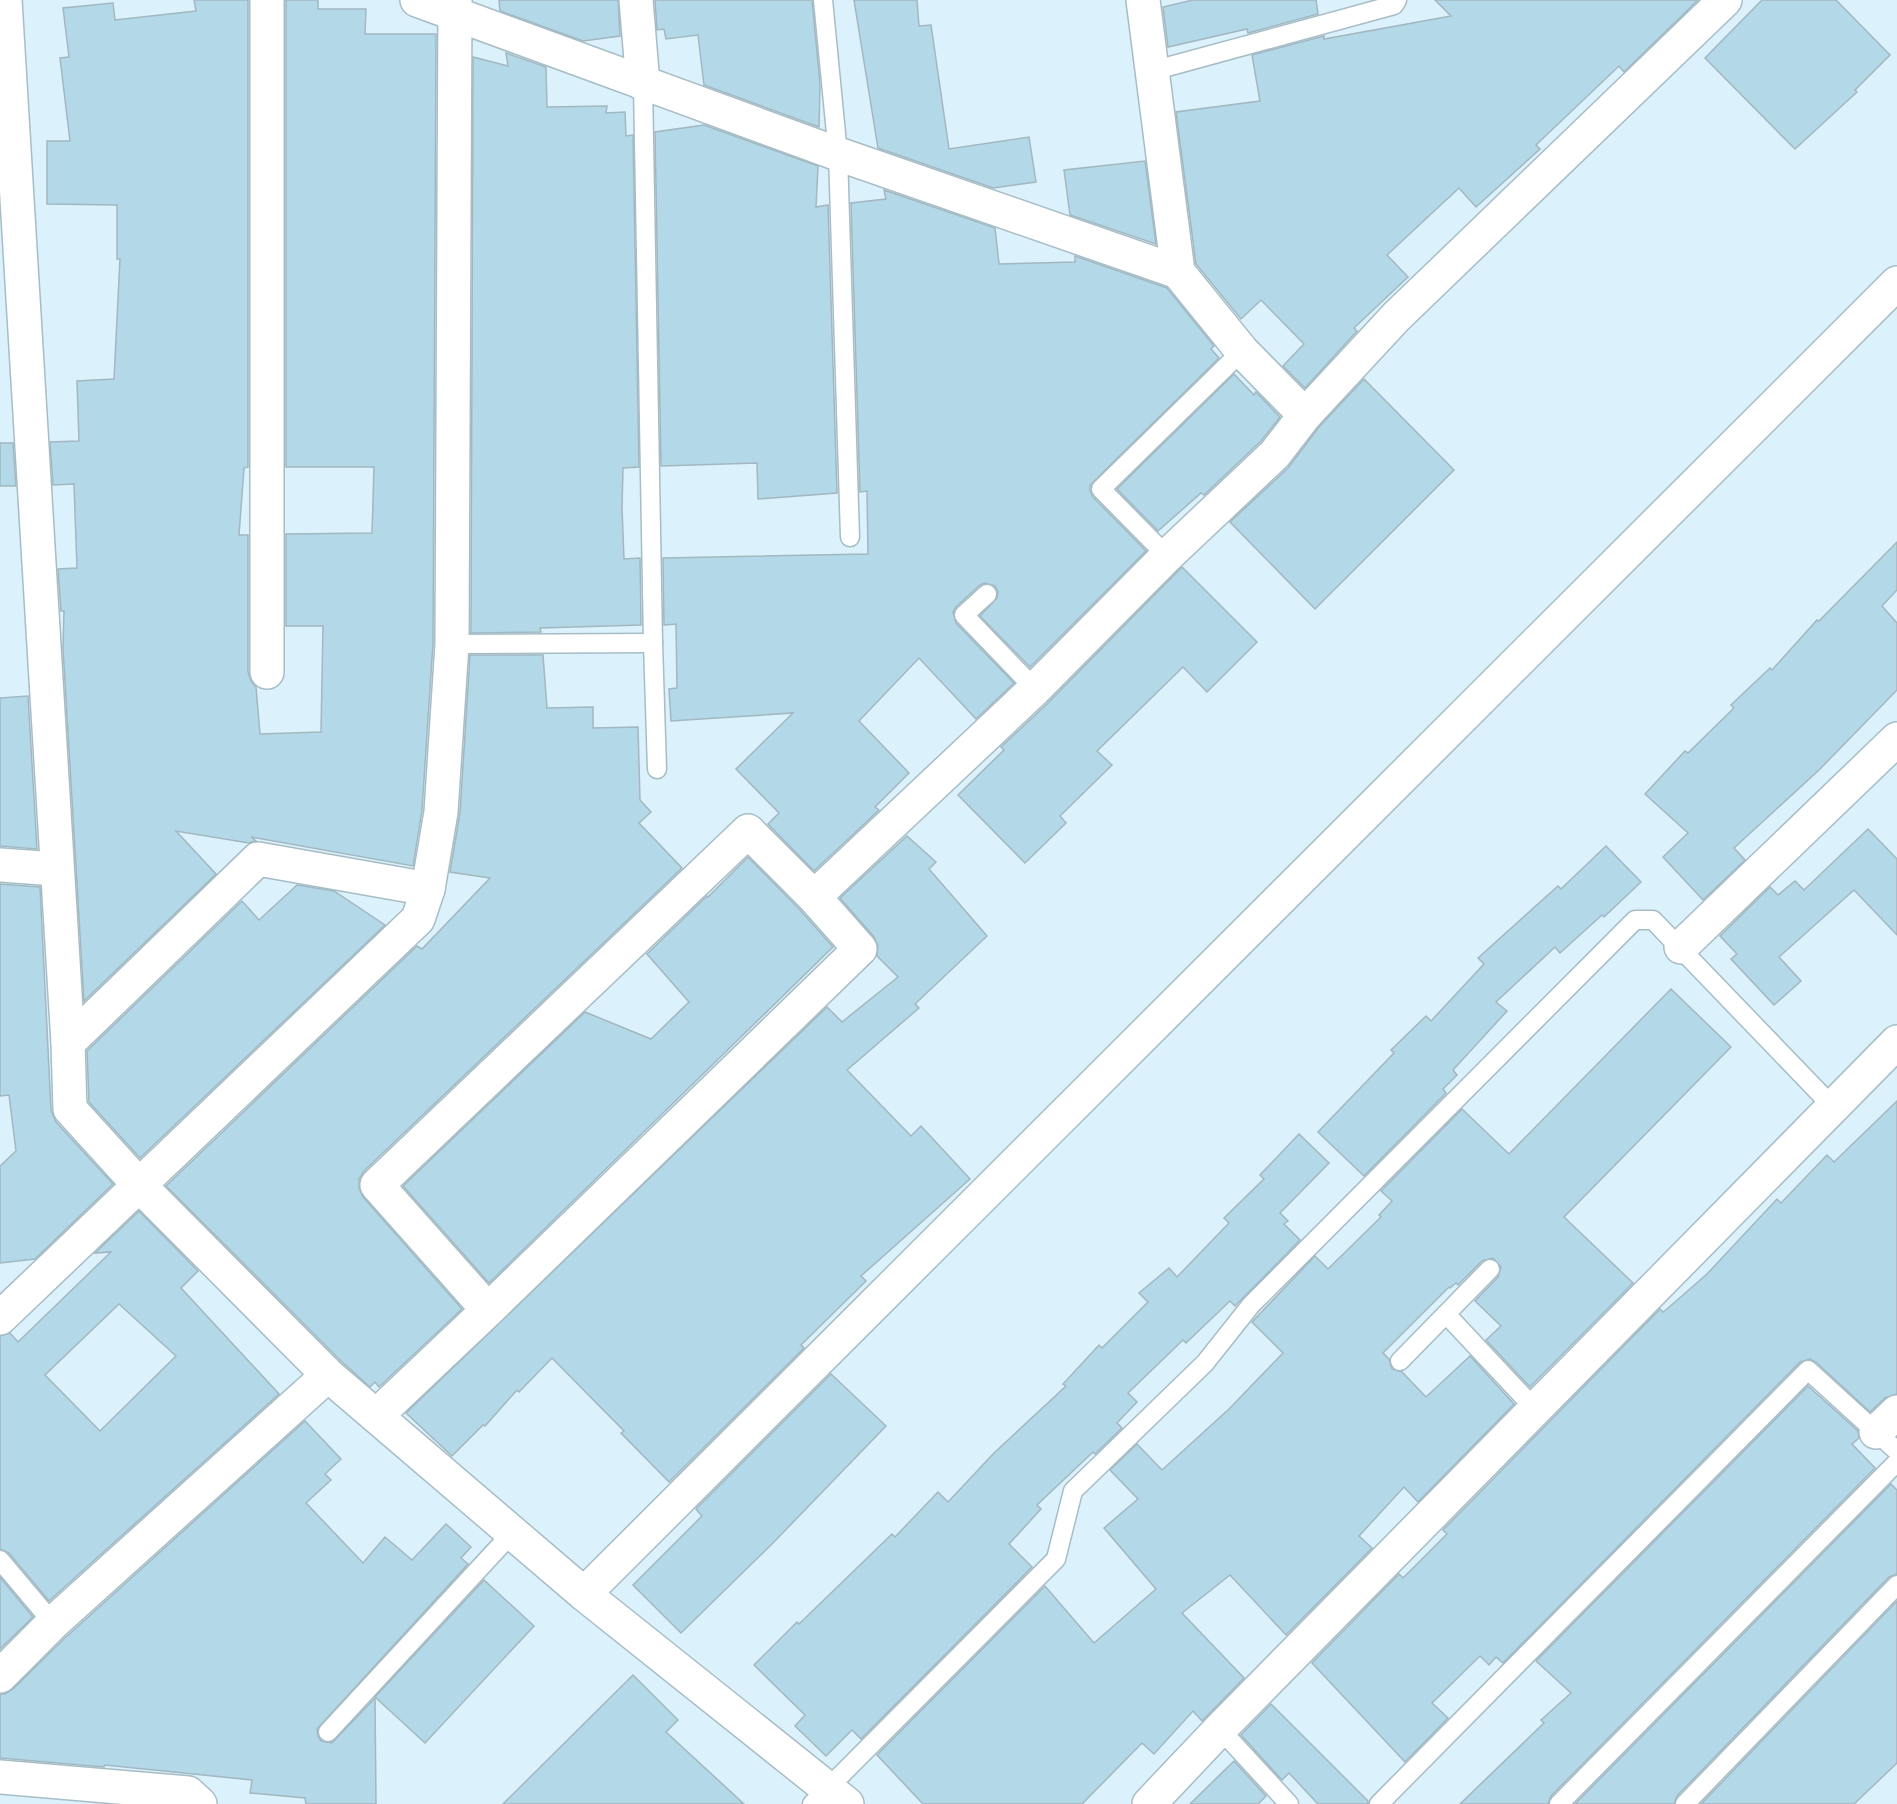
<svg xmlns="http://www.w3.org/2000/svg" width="1897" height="1804" viewBox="0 0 1897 1804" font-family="Montserrat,sans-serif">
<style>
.building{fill:#b3d9e9;stroke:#a2b7c0;stroke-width:1.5;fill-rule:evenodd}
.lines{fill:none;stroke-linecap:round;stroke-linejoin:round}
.lane-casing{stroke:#a7bdc6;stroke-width:21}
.street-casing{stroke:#a7bdc6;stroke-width:36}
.lane{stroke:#fff;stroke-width:18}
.street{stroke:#fff;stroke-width:33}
</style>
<rect width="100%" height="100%" fill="#dbf1fb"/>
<!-- building -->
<g class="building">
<polygon points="194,0 248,0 248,467 244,468 239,535 248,535 248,672 251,681 256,687 260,734 321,732 323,626 286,626 286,534 372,533 374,467 286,467 286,0 318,0 318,9 366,9 365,34 436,34 433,643 422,810 413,866 251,837 256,841 249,843 176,831 216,874 84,1001 63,649 64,611 61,611 58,569 77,568 74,484 53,485 50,442 79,441 77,381 114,379 120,259 117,259 117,205 47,204 47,141 70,141 60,58 69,57 63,8 113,3 115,20 196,11"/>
<polygon points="499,0 618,0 620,36 583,41 500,11"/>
<polygon points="655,0 812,0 820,84 819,127 704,85 698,35 666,39 664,29 657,30"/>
<polygon points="854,0 917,0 919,26 931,25 949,149 1029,137 1036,182 993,188 878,148"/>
<polygon points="1193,0 1316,0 1318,14 1248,33 1247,29 1168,47 1163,7"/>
<polygon points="1435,0 1698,0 1624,72 1619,66 1536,145 1540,149 1476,207 1459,188 1387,255 1408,277 1354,328 1357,331 1305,388 1283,366 1304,344 1261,300 1241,319 1196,264 1176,112 1260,101 1252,55 1324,36 1324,39 1451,16"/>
<polygon points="1762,0 1836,0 1890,55 1855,90 1857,92 1795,149 1705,58"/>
<polygon points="506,53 546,67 547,107 607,106 606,113 625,112 626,136 633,135 639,467 623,468 622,508 624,559 640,558 641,625 540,628 541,632 471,633 473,57 508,66"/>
<polygon points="704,125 818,166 816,207 828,205 837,493 758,499 757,463 661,466 655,132"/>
<polygon points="1145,161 1156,244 1070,215 1064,170"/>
<polygon points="884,190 995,228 999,264 1075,262 1075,256 1167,288 1214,346 1211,349 1219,358 1090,485 1090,491 1093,497 1146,551 1030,667 980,616 997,598 998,592 995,586 985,583 980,585 956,607 953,612 956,623 1014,683 976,719 919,658 859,721 909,773 875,807 879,810 814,871 768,824 779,813 736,769 793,713 671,721 669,689 677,688 676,624 664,625 663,558 868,554 867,491 860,492 851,203 886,199"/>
<polygon points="1234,374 1254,395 1256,392 1280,417 1261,441 1204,495 1201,493 1158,531 1117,489"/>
<polygon points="1364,379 1454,470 1315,609 1230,522 1288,468 1319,427"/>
<polygon points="0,443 13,443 16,486 0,486"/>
<polygon points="1897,542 1897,590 1882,606 1897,623 1897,690 1819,770 1734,848 1745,860 1703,900 1663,857 1688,833 1645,794 1685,751 1688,753 1734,708 1731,705 1770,668 1772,670 1817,620 1819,621"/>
<polygon points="1182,567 1257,642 1207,692 1183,667 1097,751 1112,765 1060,816 1066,823 1025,863 958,795 1004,750 1001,747 1048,703"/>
<polygon points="470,655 543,655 547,708 593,707 593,728 638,727 640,800 651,812 639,823 682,868 364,1171 359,1179 359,1188 363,1197 462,1309 379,1387 375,1382 370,1387 341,1361 166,1186 417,946 422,949 490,878 450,872 460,813"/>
<polygon points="28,696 37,849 0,846 0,698"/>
<polygon points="1868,829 1897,859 1897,935 1854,890 1779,957 1801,981 1774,1005 1731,959 1737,954 1720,936 1770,887 1778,895 1795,881 1804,890"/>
<polygon points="907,836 936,862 929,869 987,936 915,1004 919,1008 847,1070 911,1136 921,1126 970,1179 861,1276 866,1281 801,1345 804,1348 669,1482 621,1433 624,1431 552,1358 519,1392 517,1390 485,1426 483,1425 452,1456 406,1413 827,1007 842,1022 898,977 877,956 878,946 874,937 840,898"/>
<polygon points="1606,846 1641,882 1604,917 1602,915 1560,953 1555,947 1496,1002 1507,1011 1453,1070 1457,1075 1443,1089 1446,1093 1364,1176 1318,1132 1394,1053 1391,1050 1426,1016 1431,1021 1484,964 1478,958 1558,886 1561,889"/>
<polygon points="748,857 800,910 833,947 489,1283 403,1186 585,1012 651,1039 689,1002 647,954 707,896 708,897"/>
<polygon points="0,884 40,887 51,1110 56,1122 113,1184 35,1259 0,1263 0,1166 16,1151 9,1095 0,1096"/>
<polygon points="297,885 334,891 385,925 140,1158 89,1102 87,1051 242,901 259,920"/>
<polygon points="1671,989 1731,1047 1564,1217 1633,1283 1530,1387 1486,1340 1501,1326 1475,1301 1498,1277 1501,1267 1493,1258 1482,1261 1458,1285 1456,1283 1450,1288 1449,1287 1383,1353 1389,1359 1392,1369 1402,1372 1426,1397 1470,1356 1514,1404 1418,1502 1404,1487 1359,1536 1372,1548 1286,1635 1230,1575 1182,1613 1244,1678 1202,1721 1193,1711 1154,1754 1142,1743 1082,1804 923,1804 877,1755 1045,1586 1094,1643 1156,1589 1104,1528 1138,1499 1110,1470 1137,1444 1162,1470 1229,1409 1283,1353 1252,1322 1315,1256 1328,1269 1381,1217 1379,1215 1392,1201 1381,1191 1462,1109 1509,1154"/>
<polygon points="1897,1101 1897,1394 1885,1398 1870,1412 1816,1362 1810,1359 1800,1362 1503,1663 1496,1657 1489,1665 1480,1656 1432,1703 1448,1718 1405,1762 1312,1663 1399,1574 1403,1578 1447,1534 1443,1530 1660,1309 1663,1312 1667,1309 1707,1274 1777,1199 1781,1203 1827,1155 1834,1162"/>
<polygon points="1299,1134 1329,1163 1280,1213 1288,1221 1284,1224 1300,1240 1235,1306 1230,1301 1186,1343 1183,1340 1128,1393 1137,1402 1117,1423 1122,1428 1095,1454 1093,1452 1037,1505 1041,1509 1009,1544 1032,1567 861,1739 852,1730 826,1756 795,1726 805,1715 754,1665 797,1622 799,1624 892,1534 895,1537 938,1492 948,1502 994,1453 1066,1386 1063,1384 1099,1345 1102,1348 1148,1302 1139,1293 1169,1268 1177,1277 1229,1223 1224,1218 1264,1179 1260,1175"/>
<path d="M139,1211L198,1271L181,1288L279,1394L49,1601L9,1553L0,1549V1336L10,1333L18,1342L111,1252L95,1253ZM119,1304L176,1356L100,1431L45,1375Z"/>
<polygon points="831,1374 886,1426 773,1543 681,1633 633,1585 702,1516 696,1509"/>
<polygon points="1808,1386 1858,1431 1859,1438 1852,1444 1875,1468 1551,1796 1548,1804 1460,1804 1544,1723 1541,1720 1571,1693 1536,1661"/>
<polygon points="305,1421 341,1459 325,1474 331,1480 306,1503 363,1563 385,1537 412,1560 446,1524 471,1547 461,1558 468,1564 317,1729 318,1736 321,1741 332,1743 375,1698 376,1804 306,1804 305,1798 250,1793 252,1780 105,1765 104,1767 0,1758 0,1694 5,1694 13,1689 66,1637"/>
<polygon points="1891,1484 1897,1490 1897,1574 1889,1577 1677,1796 1674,1804 1575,1804"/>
<polygon points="0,1577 33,1617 0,1649"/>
<polygon points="484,1580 534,1626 425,1743 375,1697"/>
<polygon points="1897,1601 1897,1763 1854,1804 1701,1804"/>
<polygon points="633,1675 678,1720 666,1732 744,1804 503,1804"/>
<polygon points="1271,1704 1368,1801 1368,1804 1318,1804 1289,1773 1282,1780 1241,1735"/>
<polygon points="1234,1761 1266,1796 1258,1804 1190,1804"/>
</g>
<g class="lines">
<defs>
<g id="lane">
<polyline points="823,0 838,154 850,537"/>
<polyline points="1152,71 1394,5 1397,0"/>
<polyline points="643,84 653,643 657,769"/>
<polyline points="1167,556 1101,489 1242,351"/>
<polyline points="987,594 964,615 1035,689"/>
<polyline points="452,644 653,643"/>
<polyline points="1490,1269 1446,1314 1535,1409"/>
<polyline points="1400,1361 1446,1314"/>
<polyline points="0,1560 53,1623"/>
<polyline points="1220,1729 1289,1804"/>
<polyline points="328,1732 512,1533"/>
<polyline points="812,1804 1056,1559 1073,1491 1205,1363 1251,1305 1635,920 1653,920 1832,1106"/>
<polyline points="1379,1804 1808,1370 1897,1451"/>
<polyline points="1559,1804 1897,1462"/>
<polyline points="1685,1804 1897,1585"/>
</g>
<g id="street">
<polyline points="5,0 68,1043 70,1109 139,1185 328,1375 584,1594 847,1804"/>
<polyline points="267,0 267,672"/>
<polyline points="417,0 838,154 1178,272"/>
<polyline points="636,0 643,84"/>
<polyline points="1305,415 1396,317 1725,0"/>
<polyline points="0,865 56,869"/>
<polyline points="814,897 1035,689 1167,556 1275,454 1305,415 1242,351 1178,272 1143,0"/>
<polyline points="1681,947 1897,739"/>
<polyline points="68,1043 258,859 428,889"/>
<polyline points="0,1318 418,919 428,889 441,812 452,644 455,0"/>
<polyline points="376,1416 488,1310 860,949 814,897 748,831 377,1185 488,1310"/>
<polyline points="1876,1432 1897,1412"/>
<polyline points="584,1594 1897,283"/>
<polyline points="0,1676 53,1623 328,1375"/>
<polyline points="0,1777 188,1793 200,1804"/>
<polyline points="1149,1804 1220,1729 1897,1042"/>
</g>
</defs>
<!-- lane casing -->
<use href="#lane" class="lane-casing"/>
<!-- street casing -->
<use href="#street" class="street-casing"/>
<!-- lane -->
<use href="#lane" class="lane"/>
<!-- street -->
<use href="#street" class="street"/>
</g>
</svg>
